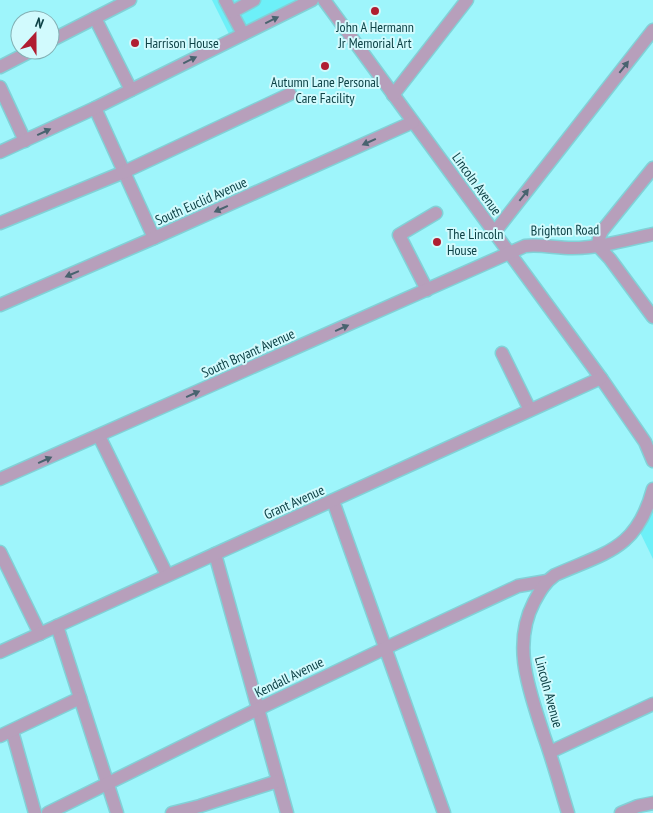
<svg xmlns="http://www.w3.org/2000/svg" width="653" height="813" viewBox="0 0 653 813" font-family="'PT Sans Narrow',sans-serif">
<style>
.built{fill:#6df0f8}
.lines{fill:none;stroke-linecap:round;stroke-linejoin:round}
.minor-casing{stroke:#81d1d7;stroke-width:15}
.minor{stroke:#b79fbb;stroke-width:12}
.oneway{fill:#49636f}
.poi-dot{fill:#b01d31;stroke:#d1fafd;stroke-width:2}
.labels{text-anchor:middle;stroke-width:4;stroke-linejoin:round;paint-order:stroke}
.poi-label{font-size:14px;fill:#0e4246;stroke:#d1fafd}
.street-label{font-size:14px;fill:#0e4246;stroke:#d1fafd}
</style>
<rect width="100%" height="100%" fill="#9ef5fb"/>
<!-- built -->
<g class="built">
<polygon points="212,0 312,0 232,40"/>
<polygon points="653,489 653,559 638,528"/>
</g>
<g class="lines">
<defs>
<g id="minor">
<polyline points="225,0 243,34"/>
<polyline points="324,0 601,378 645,442 653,461"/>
<polyline points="232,12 254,0"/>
<polyline points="95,18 131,90"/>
<polyline points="50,41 130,0"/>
<polyline points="0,67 33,50"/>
<polyline points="0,87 25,141"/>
<polyline points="393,95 467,0"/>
<polyline points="95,108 154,238"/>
<polyline points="0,152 95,108 312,0"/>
<polyline points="653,168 602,231 599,238 598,246 610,259 653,317"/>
<polyline points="0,223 124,172 290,94"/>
<polyline points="494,233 653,30"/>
<polyline points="427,290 399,235 436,213"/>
<polyline points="0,305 154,238 413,122"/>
<polyline points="502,353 530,410"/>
<polyline points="99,436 167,575"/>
<path d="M0,479L525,246C540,244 556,248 572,248C599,248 626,240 653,234"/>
<polyline points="333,501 444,813"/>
<polyline points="0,552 40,634"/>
<polyline points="215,554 287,813"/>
<polyline points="57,626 117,813"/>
<polyline points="0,652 601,378"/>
<polyline points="12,731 35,813"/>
<polyline points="0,736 80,698"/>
<polyline points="550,752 653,704"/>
<polyline points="48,813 258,709 394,644 518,586 547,581"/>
<polyline points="172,813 200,806 278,781"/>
<path d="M568,813C560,787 553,761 544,736C530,692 511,646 534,602C540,591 545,582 555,575C607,552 637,549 653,489"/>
<polyline points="621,813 638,806 653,803"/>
</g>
</defs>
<!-- minor casing -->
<use href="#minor" class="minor-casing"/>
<!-- minor -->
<use href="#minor" class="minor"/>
</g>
<!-- one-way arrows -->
<defs><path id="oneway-solid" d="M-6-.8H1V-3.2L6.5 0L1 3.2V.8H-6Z" transform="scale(1.25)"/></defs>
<g class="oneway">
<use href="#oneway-solid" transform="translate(272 20) rotate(-26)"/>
<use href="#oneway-solid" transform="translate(190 60) rotate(-26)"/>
<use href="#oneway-solid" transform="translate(624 67) rotate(-52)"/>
<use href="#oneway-solid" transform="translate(44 132) rotate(-25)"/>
<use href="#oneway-solid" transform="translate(369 142) rotate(156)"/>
<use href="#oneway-solid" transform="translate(524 195) rotate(-52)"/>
<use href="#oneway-solid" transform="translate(221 209) rotate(156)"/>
<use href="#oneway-solid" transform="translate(72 274) rotate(157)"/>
<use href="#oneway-solid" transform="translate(342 328) rotate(-24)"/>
<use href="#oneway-solid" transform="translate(193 394) rotate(-24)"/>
<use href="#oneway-solid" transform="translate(45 460) rotate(-24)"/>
</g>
<!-- markers -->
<g class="poi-dot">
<circle cx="375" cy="11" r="5"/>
<circle cx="135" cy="43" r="5"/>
<circle cx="325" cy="66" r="5"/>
<circle cx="437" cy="242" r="5"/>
</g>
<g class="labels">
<!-- poi labels -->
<g class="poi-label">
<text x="375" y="32">John A Hermann<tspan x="375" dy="16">Jr Memorial Art</tspan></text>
<text x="145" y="48" text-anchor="start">Harrison House</text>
<text x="325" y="87">Autumn Lane Personal<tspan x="325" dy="16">Care Facility</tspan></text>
<text x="447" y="239" text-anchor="start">The Lincoln<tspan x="447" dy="16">House</tspan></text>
</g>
<!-- street labels -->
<g class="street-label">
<text transform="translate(477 184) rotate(54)" y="5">Lincoln Avenue</text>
<text transform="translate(201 201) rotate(-24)" y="5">South Euclid Avenue</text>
<text transform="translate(565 230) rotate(-1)" y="5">Brighton Road</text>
<text transform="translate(248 353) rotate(-24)" y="5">South Bryant Avenue</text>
<text transform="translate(294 502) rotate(-24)" y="5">Grant Avenue</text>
<text transform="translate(289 677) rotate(-26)" y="5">Kendall Avenue</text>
<text transform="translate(549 692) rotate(75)" y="5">Lincoln Avenue</text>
</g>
</g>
<!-- north arrow -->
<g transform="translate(35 35) rotate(21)"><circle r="24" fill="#d1fafd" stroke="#83b0b4"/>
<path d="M0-4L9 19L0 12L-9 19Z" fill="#b01d31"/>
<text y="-8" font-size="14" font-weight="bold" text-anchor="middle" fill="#0e4246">N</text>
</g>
</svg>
